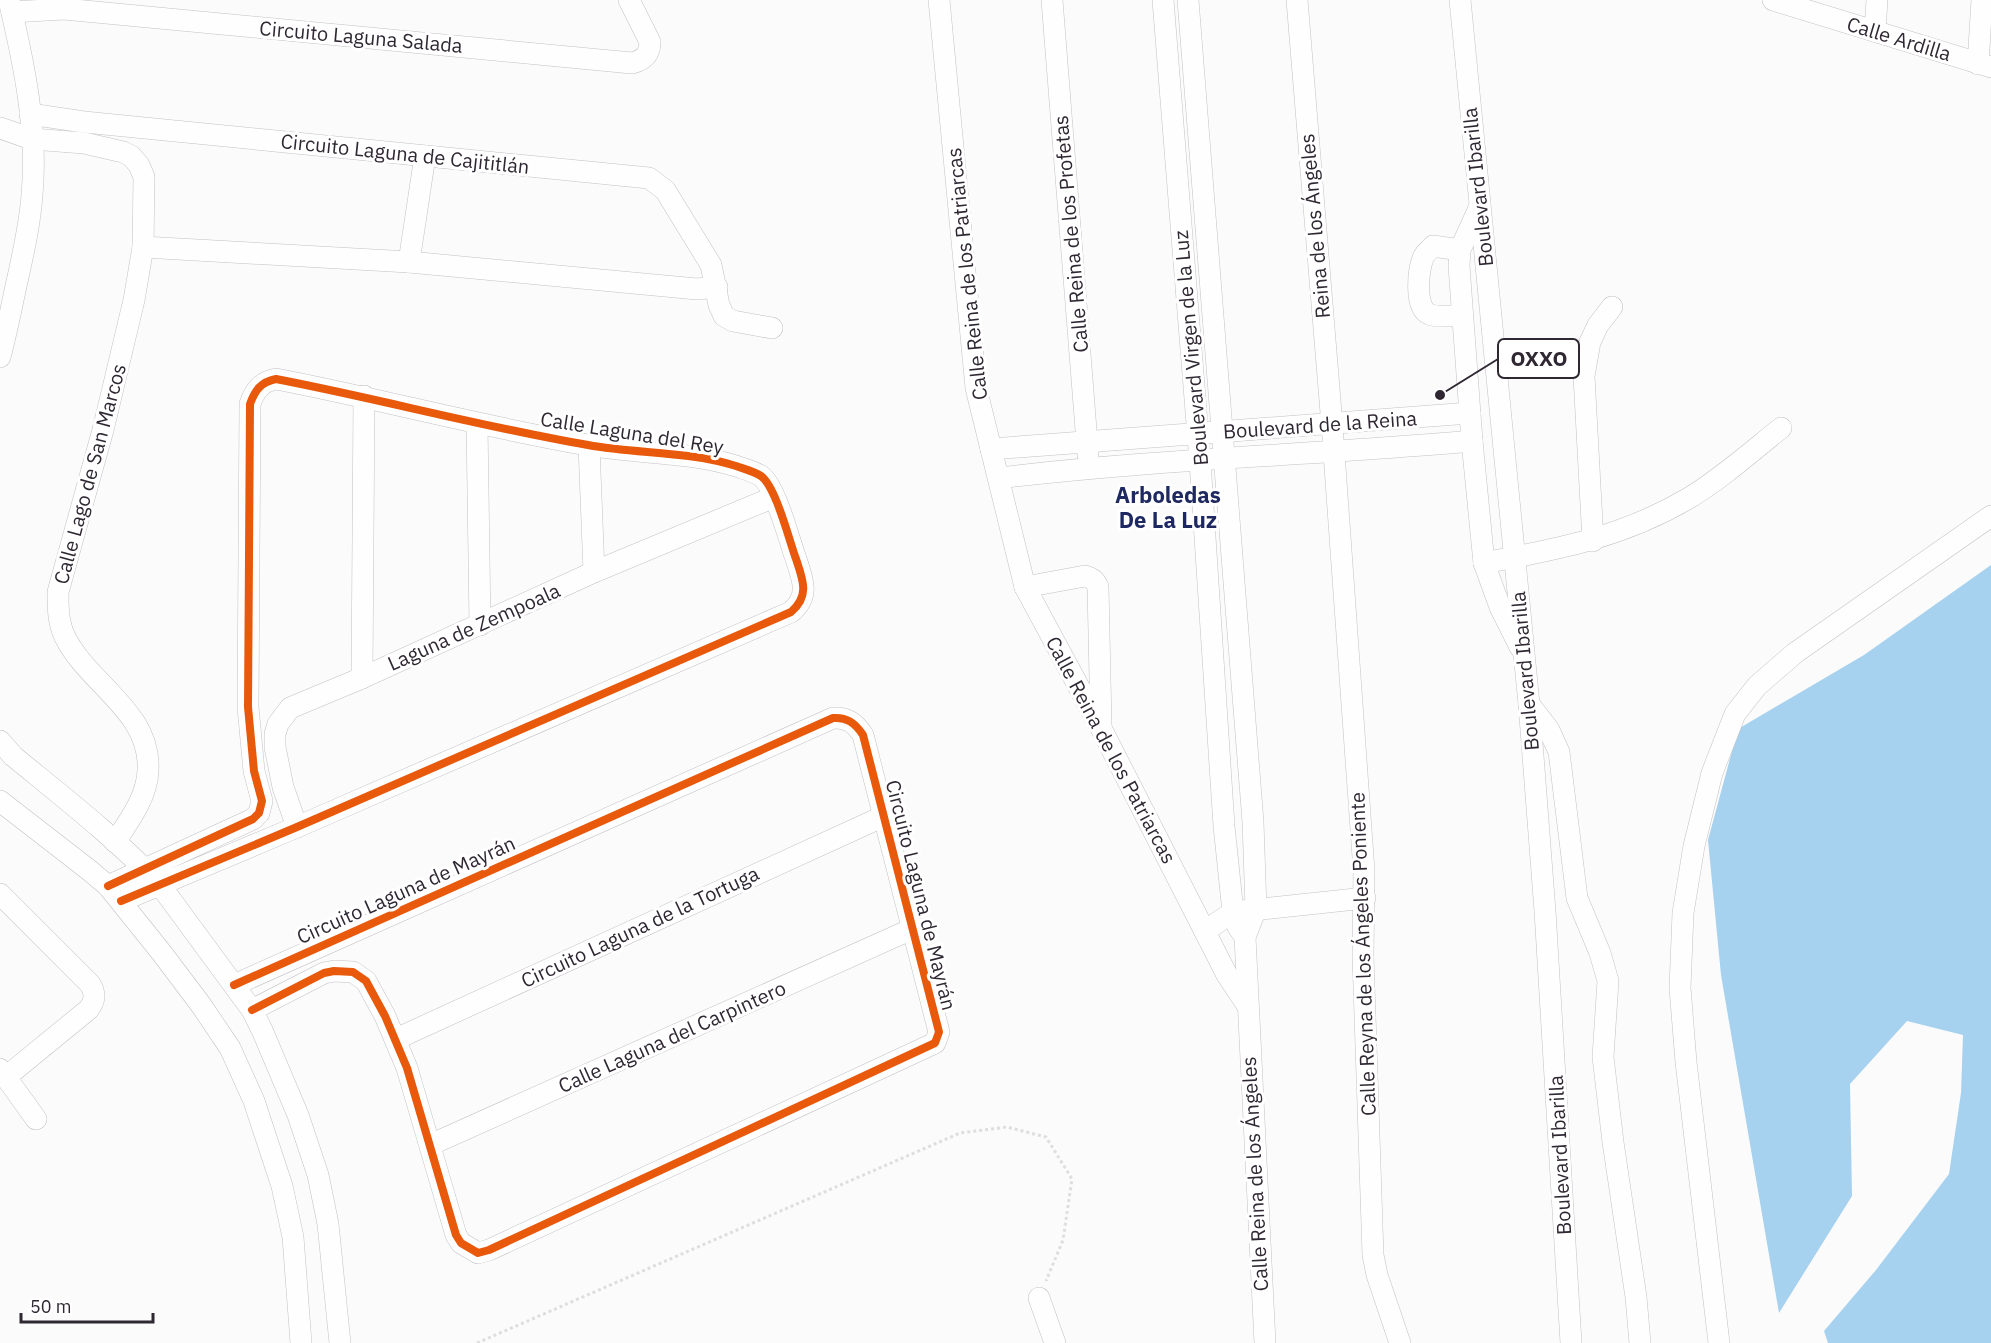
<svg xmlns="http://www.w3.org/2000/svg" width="1991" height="1343" viewBox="0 0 1991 1343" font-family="'IBM Plex Sans',sans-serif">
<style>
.water{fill:#a6d1ef}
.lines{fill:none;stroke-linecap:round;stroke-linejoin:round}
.minor-casing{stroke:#c3c0c5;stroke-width:22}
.path{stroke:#dedede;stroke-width:3;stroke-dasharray:3 3;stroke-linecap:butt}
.minor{stroke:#fefefe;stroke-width:21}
.cycleway-casing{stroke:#fff;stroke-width:11}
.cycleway{stroke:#e8590c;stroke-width:8}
.labels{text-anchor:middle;stroke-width:6;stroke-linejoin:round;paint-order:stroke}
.street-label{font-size:20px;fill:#2f2833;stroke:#fff}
.quarter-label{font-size:22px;font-weight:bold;fill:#1f2961;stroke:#fff}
.leader{fill:none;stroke:#2f2833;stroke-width:2}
.callout-dot{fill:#2f2833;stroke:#fff;stroke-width:2}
.callout{fill:#fff;stroke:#2f2833;stroke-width:2}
.callout-label{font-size:21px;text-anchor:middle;font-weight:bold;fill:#2f2833}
</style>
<rect width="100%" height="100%" fill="#fbfbfb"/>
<!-- water -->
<polygon class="water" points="1991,565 1991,1343 1828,1343 1824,1331 1876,1270 1949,1174 1961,1093 1963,1035 1907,1021 1850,1084 1852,1196 1779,1313 1721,975 1708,840 1738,729 1864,655"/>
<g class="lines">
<defs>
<g id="minor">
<polyline points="939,0 976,388 1025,587 1101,728 1227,975 1247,1005"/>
<polyline points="1052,0 1088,455"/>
<polyline points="1163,0 1200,461 1224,826 1233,912 1238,927 1245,937"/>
<polyline points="1188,0 1253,822 1256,909 1245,937 1265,1343"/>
<polyline points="1297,0 1332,425 1364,871 1363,956 1373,1255 1377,1275 1400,1343"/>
<polyline points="1460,0 1529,704 1545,911 1571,1343"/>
<polyline points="1773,0 1991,67"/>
<path d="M12,12L64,9L632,63C644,60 650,54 650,42L629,0"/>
<polyline points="1875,31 1877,0"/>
<polyline points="1978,64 1982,0"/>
<polyline points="30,114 84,122 649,178 665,190 711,265 719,305 724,316 733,321 772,328"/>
<path d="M0,128L32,139L84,143L123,152L131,156L139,165L144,177L143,247L134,300L103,430L58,592C58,607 58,623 65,637C88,684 152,712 148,771C147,797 129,821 115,842"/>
<polyline points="1479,208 1460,250 1459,266 1472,441 1484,563 1500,607 1520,647"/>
<polyline points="143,247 409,262 697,289 717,287"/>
<path d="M1460,250L1433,246C1430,250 1426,252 1424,256C1418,268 1414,308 1429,314C1437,318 1453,315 1462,316"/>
<polyline points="409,262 425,156"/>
<path d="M0,357C7,331 12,304 18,277C24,250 30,223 32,195C38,130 24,64 9,0"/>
<polyline points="477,424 480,625"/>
<polyline points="589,446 594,572"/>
<polyline points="991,449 1470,413"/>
<path d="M999,478C1156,459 1314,455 1472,441"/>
<polyline points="1593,541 1584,376 1590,342 1598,325 1612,307"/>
<path d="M1484,563C1559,549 1623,537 1689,498C1722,478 1751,452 1781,428"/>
<path d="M1025,587L1085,576C1092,578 1095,580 1098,587L1101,725"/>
<polyline points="362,678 364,396"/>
<polyline points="1529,704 1549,730 1559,752 1577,898 1600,953 1608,981 1603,1057 1613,1142 1636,1297 1640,1343"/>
<path d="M0,741L13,756C63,797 115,837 160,885L252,1010L262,1030L298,1115L318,1175L328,1224L340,1343"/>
<polyline points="0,801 89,870 108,886 161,952 201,1005 230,1048 254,1101 282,1186 293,1237 301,1343"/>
<polyline points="297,827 283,787 275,747 275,734 278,724 290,708 362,678 594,572 774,497"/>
<path d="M108,886L253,819L259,813L262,801L254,771L248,707L250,404C255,390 261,382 276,379C380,399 483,427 588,445C637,454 688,451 736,466C744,469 753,471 761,476C776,487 789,540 796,559C803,580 810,596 791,612L297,827L121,901"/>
<path d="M0,894L90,984C96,994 95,1000 89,1009L6,1077"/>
<polyline points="1205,931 1233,912 1365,898"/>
<path d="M234,985L833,718C847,717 855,723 863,735L939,1032L935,1043L489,1250L478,1253L461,1243L456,1235L407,1068L385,1016L366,981L353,972L334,971L324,973L252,1010"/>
<polyline points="396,1039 884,816"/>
<polyline points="0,1069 36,1119"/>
<polyline points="430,1145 914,928"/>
<polyline points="1039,1298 1055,1343"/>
<polyline points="1719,1343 1686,1062 1680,988 1683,913 1694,846 1712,773 1735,714 1757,686 1795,653 1991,516"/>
</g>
</defs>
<!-- minor casing -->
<use href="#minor" class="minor-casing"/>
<!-- path -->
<polyline class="path" points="477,1343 960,1133 1007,1127 1046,1137 1072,1179 1063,1240 1046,1281"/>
<!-- minor -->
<use href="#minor" class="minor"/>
<defs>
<g id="cycleway">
<path d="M108,886L253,819L259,813L262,801L254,771L248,707L250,404C255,390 261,382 276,379C380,399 483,427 588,445C637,454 688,451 736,466C744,469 753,471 761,476C776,487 789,540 796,559C803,580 810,596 791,612L297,827L121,901"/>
<path d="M234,985L833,718C847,717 855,723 863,735L939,1032L935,1043L489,1250L478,1253L461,1243L456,1235L407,1068L385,1016L366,981L353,972L334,971L324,973L252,1010"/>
</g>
</defs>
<!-- cycleway casing -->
<use href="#cycleway" class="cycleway-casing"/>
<!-- cycleway -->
<use href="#cycleway" class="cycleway"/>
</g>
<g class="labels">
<!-- street labels -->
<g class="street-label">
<text transform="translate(361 37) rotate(5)" y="7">Circuito Laguna Salada</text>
<text transform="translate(1899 39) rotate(17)" y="7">Calle Ardilla</text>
<text transform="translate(405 154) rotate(6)" y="7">Circuito Laguna de Cajititlán</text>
<text transform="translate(1478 187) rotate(-96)" y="7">Boulevard Ibarilla</text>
<text transform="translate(1315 226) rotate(-95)" y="7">Reina de los Ángeles</text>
<text transform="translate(1071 234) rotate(-95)" y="7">Calle Reina de los Profetas</text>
<text transform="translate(967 274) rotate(-96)" y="7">Calle Reina de los Patriarcas</text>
<text transform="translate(1191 348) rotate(-95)" y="7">Boulevard Virgen de la Luz</text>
<text transform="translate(1320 425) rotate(-4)" y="7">Boulevard de la Reina</text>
<text transform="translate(632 433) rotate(9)" y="7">Calle Laguna del Rey</text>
<text transform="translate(90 474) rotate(-75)" y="7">Calle Lago de San Marcos</text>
<text transform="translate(474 627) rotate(-24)" y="7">Laguna de Zempoala</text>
<text transform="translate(1525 671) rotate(-95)" y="7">Boulevard Ibarilla</text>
<text transform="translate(1111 750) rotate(62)" y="7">Calle Reina de los Patriarcas</text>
<text transform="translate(406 890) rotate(-24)" y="7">Circuito Laguna de Mayrán</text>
<text transform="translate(921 895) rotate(76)" y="7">Circuito Laguna de Mayrán</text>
<text transform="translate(640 927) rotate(-25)" y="7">Circuito Laguna de la Tortuga</text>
<text transform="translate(1363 954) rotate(-92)" y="7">Calle Reyna de los Ángeles Poniente</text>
<text transform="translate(672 1037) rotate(-24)" y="7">Calle Laguna del Carpintero</text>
<text transform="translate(1560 1155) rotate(-93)" y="7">Boulevard Ibarilla</text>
<text transform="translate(1255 1174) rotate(-93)" y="7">Calle Reina de los Ángeles</text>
</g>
<!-- quarter labels -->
<g class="quarter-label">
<text x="1168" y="503">Arboledas<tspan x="1168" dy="25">De La Luz</tspan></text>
</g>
</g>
<!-- callouts -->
<path class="leader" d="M1440 395L1498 359"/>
<circle class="callout-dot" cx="1440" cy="395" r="6"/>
<rect class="callout" x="1498" y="339" width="81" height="39" rx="6"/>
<g class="callout-label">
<text x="1539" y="366">OXXO</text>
</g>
<!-- scale -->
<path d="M21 1313v9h132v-9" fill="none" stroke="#2f2833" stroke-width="3"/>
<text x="30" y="1313" font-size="18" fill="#2f2833" stroke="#ffffff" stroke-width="4.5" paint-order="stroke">50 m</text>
</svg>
